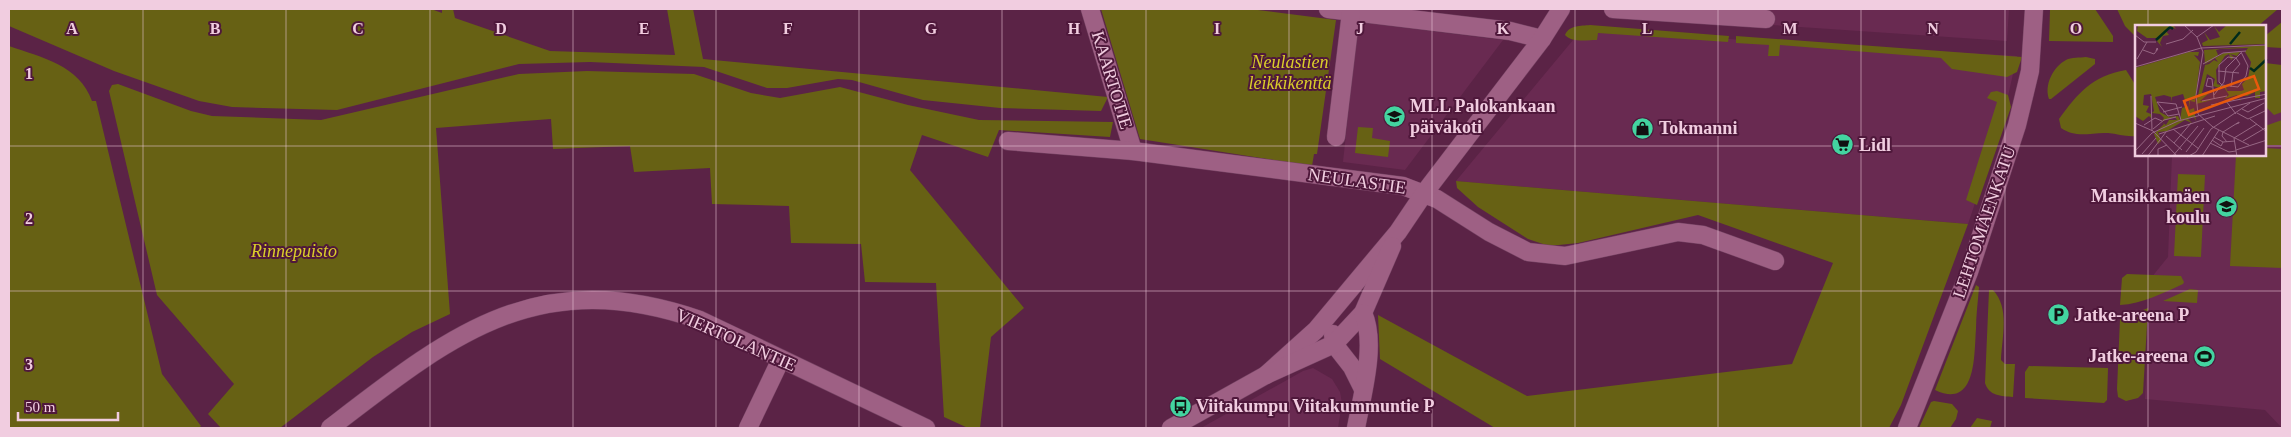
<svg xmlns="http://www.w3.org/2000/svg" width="2291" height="437" viewBox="0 0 2291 437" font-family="'Times New Roman',serif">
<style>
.built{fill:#692a51}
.green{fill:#676114}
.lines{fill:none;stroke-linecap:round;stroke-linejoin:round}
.minor-casing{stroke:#744262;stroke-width:19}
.minor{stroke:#9e6084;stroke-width:18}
.grid{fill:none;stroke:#f1cde0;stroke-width:1;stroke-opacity:0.55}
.labels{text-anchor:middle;stroke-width:4;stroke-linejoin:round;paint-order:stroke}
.park-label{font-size:18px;font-style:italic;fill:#dace2a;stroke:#4f183b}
.street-label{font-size:18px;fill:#f1cde0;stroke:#4f183b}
.poi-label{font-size:18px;font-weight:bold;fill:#f1cde0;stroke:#4f183b;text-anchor:start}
.inset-river{fill:none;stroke:#002b1c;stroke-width:2.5}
.inset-road{fill:none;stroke:#976784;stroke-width:1}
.view{fill:#e8590c;fill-opacity:0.15;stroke:#e8590c;stroke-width:2.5}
.inset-edge{fill:none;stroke:#f1cde0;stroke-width:2.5}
.grid-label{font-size:16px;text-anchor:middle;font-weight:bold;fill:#f1cde0;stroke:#4f183b;stroke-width:4;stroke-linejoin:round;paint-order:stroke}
</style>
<rect width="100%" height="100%" fill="#5b2346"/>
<!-- built -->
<g class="built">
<polygon points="1753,9 2009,9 2007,41 1772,25 1762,10"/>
<polygon points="1358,22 1503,40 1405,170 1343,162"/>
<polygon points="1583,28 1756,41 2017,56 2002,123 1968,224 1456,181"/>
<polygon points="2265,66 2282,67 2282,428 2265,410 2145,399 2151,278 2168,257 2172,155 2265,155"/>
<polygon points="1313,368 1332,379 1340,392 1342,403 1338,428 1201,428 1303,371"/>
</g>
<!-- green -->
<g class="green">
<polygon points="9,9 431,9 442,13 442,9 453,9 455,18 550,51 675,55 667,9 693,9 703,59 1108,97 1101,111 1000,108 923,100 852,80 838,79 787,88 767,88 704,67 590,62 519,64 337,110 232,107 199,101 114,71 9,26"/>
<polygon points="1101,9 1250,9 1336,20 1317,154 1314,154 1312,166 1140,139"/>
<polygon points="2050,9 2095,9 2113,36 2113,42 2049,41"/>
<polygon points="2117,9 2278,9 2258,26 2136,26 2136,37 2125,26"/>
<polygon points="2282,22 2282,48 2265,47 2265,36"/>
<path d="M1590,25L1729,36L1728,42L1598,33L1597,40C1587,40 1572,43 1565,35C1569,25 1581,26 1590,25Z"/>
<polygon points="1736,36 2022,57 2017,72 2007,77 1952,69 1941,58 1780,45 1779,56 1768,56 1769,45 1736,43"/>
<path d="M9,46C43,58 79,65 92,101H96L162,374L201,426L199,428H9Z"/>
<path d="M2086,57L2095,59V64L2051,99H2049C2044,85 2053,67 2066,60C2071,57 2080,58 2086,57Z"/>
<polygon points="2265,63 2282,65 2282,112 2274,115 2265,106"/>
<path d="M2126,70L2136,86V136C2126,137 2118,134 2108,133C2091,132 2077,139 2061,128L2059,119C2078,93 2092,76 2126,70Z"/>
<polygon points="587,71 694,74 751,93 780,98 840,87 908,105 979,120 1113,122 1110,137 999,130 988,157 922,135 910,170 1024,308 991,337 980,428 968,428 944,417 936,283 865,282 861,244 791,243 789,206 712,204 710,168 634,172 630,146 553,149 551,119 436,128 450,314 412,332 373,357 280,428 221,428 208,414 234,384 157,295 109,91 112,85 118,84 191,111 212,116 321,120 519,74"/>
<polygon points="1997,91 2008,95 2011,107 1977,205 1966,200 1997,102 1987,98 1991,92"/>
<polygon points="2282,120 2282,145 2265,145 2265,126"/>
<polygon points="1358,127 1373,128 1372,138 1390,141 1388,157 1355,153"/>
<polygon points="2265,148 2282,149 2282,268 2230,266 2236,155 2265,155"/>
<polygon points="2178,174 2205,175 2201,257 2174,256"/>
<polygon points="1456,181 1968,224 1901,405 1889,428 1495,428 1380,359 1378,315 1527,396 1792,364 1833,263 1698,215 1578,243 1549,246 1528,239 1478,207 1457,188"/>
<path d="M2127,274L2181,276L2184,282L2183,284C2163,293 2142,304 2120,305L2122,278Z"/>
<path d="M1976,285L1979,287C1978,301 1976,315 1976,329C1974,354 1977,410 1935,390Z"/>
<polygon points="2190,289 2198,290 2197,303 2163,301"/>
<path d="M1989,290H1993C2010,308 2002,337 2001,360L2005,364H2015L2013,397C2001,396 1989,396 1985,383Z"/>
<polygon points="2148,308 2143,393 2138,398 2126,401 2118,397 2117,389 2120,319"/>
<polygon points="2029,366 2108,368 2107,400 2104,403 2025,398 2025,372"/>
<polygon points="1934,401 1952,404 1958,411 1956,419 1950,428 1919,428 1931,402"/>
<polygon points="1977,418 1992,421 1990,428 1970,428"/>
</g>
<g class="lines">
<defs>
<g id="minor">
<polyline points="1090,9 1133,151"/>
<polyline points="1328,9 1510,31 1542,39"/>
<polyline points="1613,9 1766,19"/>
<polyline points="1336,137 1351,12"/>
<polyline points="1008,141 1133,151 1403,186 1437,199 1489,232 1528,252 1565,256 1678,232 1703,235 1775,261"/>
<polyline points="1333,334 1334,344 1352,367 1363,389"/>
<polyline points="1266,375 1316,330 1398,232 1425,192 1542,39 1561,9"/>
<path d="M330,428C452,334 538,264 700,320L926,428"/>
<polyline points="748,428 781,359"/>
<polyline points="1171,428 1266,375 1334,344 1363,313 1392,246"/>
<path d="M1356,428C1362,396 1377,343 1363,313"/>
<polyline points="1907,428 1969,272 2017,125 2030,71 2034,9"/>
</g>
</defs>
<!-- minor casing -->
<use href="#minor" class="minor-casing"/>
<!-- minor -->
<use href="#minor" class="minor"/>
</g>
<!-- grid -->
<path class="grid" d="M143,9V428M286,9V428M430,9V428M573,9V428M716,9V428M859,9V428M1002,9V428M1146,9V428M1289,9V428M1432,9V428M1575,9V428M1718,9V428M1861,9V428M2005,9V428M2148,9V26M9,146H2136M2265,146H2282M2148,155V428M9,291H2282"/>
<!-- icons -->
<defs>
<symbol id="school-disc" viewBox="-11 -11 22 22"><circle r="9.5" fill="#43d4a0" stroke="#4f183b"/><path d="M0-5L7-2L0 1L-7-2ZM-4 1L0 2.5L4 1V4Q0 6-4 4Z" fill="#111"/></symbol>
<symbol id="shop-disc" viewBox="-11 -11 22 22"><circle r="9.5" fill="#43d4a0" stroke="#4f183b"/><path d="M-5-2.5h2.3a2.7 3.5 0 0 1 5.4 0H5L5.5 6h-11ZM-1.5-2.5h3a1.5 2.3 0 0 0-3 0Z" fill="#111"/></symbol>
<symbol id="supermarket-disc" viewBox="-11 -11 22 22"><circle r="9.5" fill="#43d4a0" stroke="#4f183b"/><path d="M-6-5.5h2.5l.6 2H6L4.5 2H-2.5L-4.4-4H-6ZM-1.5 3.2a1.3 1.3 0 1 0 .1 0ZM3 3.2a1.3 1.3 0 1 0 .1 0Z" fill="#111"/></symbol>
<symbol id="parking-disc" viewBox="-11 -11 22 22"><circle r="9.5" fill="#43d4a0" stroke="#4f183b"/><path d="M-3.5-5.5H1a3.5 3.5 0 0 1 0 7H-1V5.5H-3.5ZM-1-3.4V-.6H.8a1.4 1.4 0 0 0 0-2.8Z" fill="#111"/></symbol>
<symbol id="stadium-disc" viewBox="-11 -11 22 22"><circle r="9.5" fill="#43d4a0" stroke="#4f183b"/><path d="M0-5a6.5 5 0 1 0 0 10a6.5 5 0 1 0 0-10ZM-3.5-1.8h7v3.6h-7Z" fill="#111"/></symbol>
<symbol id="bus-disc" viewBox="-11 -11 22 22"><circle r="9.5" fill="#43d4a0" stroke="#4f183b"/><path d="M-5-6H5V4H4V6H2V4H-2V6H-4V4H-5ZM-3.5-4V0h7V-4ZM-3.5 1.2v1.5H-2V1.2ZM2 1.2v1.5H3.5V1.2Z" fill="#111"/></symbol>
</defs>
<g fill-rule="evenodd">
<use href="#school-disc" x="1382" y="104" width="25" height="25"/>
<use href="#shop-disc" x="1630" y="116" width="25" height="25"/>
<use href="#supermarket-disc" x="1830" y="132" width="25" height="25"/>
<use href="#school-disc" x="2214" y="194" width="25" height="25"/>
<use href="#parking-disc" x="2046" y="302" width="25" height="25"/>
<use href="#stadium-disc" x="2192" y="344" width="25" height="25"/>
<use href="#bus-disc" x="1168" y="394" width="25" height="25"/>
</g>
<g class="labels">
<!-- park labels -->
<g class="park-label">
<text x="1290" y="68">Neulastien<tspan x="1290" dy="21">leikkikenttä</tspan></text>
<text x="294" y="257">Rinnepuisto</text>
</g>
<!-- street labels -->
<g class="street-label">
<text transform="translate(1112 80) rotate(73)" y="6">KAARTOTIE</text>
<text transform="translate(1357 181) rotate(8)" y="6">NEULASTIE</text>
<text transform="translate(1984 222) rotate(-71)" y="6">LEHTOMÄENKATU</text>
<text transform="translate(736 340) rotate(24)" y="6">VIERTOLANTIE</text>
</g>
<!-- poi labels -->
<g class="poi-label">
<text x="1410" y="112">MLL Palokankaan<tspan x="1410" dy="21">päiväkoti</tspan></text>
<text x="1659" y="134">Tokmanni</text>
<text x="1859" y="151">Lidl</text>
<text x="2210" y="202" text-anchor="end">Mansikkamäen<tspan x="2210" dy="21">koulu</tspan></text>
<text x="2074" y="321">Jatke-areena P</text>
<text x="2188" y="362" text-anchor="end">Jatke-areena</text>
<text x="1196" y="412">Viitakumpu Viitakummuntie P</text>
</g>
</g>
<!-- overview -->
<g transform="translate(2135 25)">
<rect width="131" height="131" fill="#5b2346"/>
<path d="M3,0H38L41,4L35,1L31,6L34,10L28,11L25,18L27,22L22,16L31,6L22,13H12L2,6ZM92,0H131V19L68,21L67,18L73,15L69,7L75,15L85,12L79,1L84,7ZM131,20V66L125,67V73H120V67L112,71L103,70L106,77L102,70L89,74L94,70L89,62L84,63L78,61L80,54L72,49L67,68L78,70L73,69L65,76L77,75L61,79L70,40L74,39L79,35L83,37L80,33L89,28L105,27L102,31L95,29L99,32L96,35L94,29L90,31L81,45L82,59L91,62L92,66H106L109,65L107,59L113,53L116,37L110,27L113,23L85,24L81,25L83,30L76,36L70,39L69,25ZM54,27H64L63,31L59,30L65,37L60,77L55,76V83L54,76L60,74L50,75L48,69L37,72V77L36,72L29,70L20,72L25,87L34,92L43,91L45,95L47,83L53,81L54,85L59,83L61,96L59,92L53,94L57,98L50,95L32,106L23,107L26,116L23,119L19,109L29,99L27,97L31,100L34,95H42L40,92L27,96L29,93L25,89L17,88L19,86L16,69L9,70L8,80L14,81L11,87L16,89V93L14,91L8,96L0,91V43Z" fill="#676114"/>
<path class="inset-river" d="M21,15L35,2L38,4M95,19L105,7M115,43L119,46L132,34"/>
<path class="inset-road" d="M49,0L62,12L68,27L61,70L63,89L78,102L114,120M0,10L9,17H21M62,12L79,0M31,19L48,14L58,5M8,25L19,29L23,24L22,23L21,26M2,34L12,17M68,39L88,28L111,26M0,42L66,23L132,20M83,46L104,48M87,60L103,62L111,51L113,41L106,27M87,60L84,57V40L93,32L101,33M77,62L71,61L73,53L77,54L79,73M96,62L98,47L105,39L101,33M79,70L89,57L91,43L106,28M16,71L17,106M67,76L92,71M91,76L101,89M41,79L22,77L33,91L44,89M41,79L46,95M76,80L132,69M107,84L113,87L129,78M28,87L47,82M102,88L113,94L132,85M115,94L132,107M0,98L18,106L43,132M9,100L20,93L27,96M18,104L29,95L41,92M38,104L64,124M24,109L80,91M31,111L47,125M79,112L88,117L100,116M77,115L86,121L88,117M108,116L132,102M92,117L87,111L88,107L104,97V98L101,99M39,118L56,98M75,118L94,127L101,126M101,125L132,115M0,126L17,108L43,96L132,73M51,127L69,103M7,129L21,113M67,131L84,105M12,132L31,107M23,132V124L32,120M37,132L63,101M52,132L61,127L76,104L115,78M102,132L99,113L122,99"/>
<path class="view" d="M119,51L124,64L54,90L49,76Z"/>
<rect width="131" height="131" class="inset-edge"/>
</g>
<g class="grid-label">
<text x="72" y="34">A</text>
<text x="215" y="34">B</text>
<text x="358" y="34">C</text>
<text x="501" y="34">D</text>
<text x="644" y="34">E</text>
<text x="788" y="34">F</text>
<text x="931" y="34">G</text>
<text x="1074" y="34">H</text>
<text x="1217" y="34">I</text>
<text x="1360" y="34">J</text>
<text x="1503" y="34">K</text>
<text x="1647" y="34">L</text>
<text x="1790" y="34">M</text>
<text x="1933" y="34">N</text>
<text x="2076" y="34">O</text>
<text x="29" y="79">1</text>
<text x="29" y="224">2</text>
<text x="29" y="370">3</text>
</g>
<!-- border -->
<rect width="2291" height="437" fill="none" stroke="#f1cde0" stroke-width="20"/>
<!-- scale -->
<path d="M18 412v8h100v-8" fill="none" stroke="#f1cde0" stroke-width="2.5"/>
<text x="25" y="412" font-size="15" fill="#f1cde0" stroke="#4f183b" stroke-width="4" paint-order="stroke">50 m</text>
</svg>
